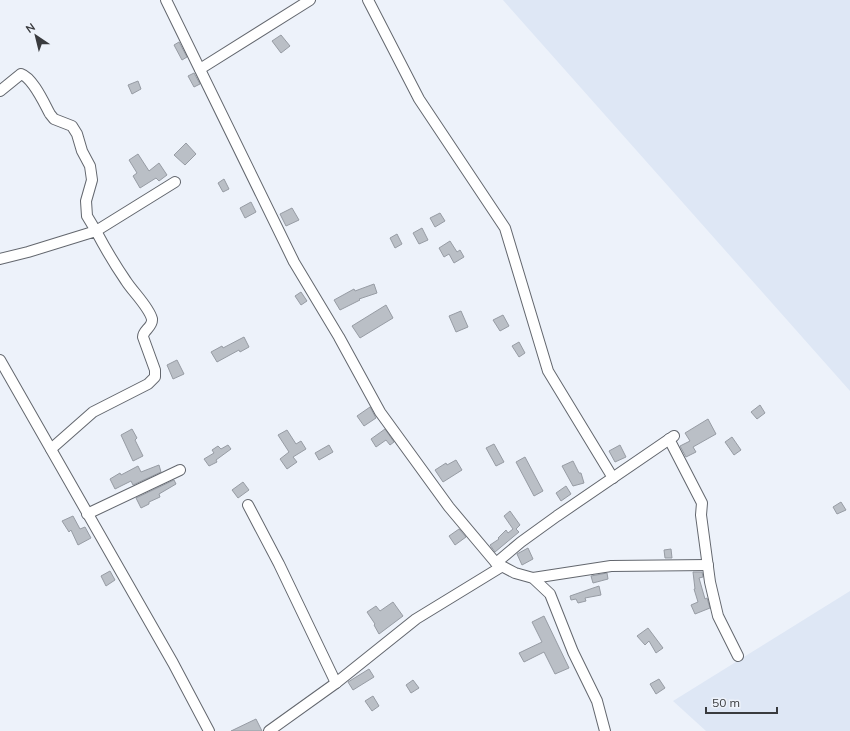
<svg xmlns="http://www.w3.org/2000/svg" width="850" height="731" viewBox="0 0 850 731" font-family="Mulish,sans-serif">
<style>
.built{fill:#dee7f5}
.building{fill:#babfc6;stroke:#979ca4}
.lines{fill:none;stroke-linecap:round;stroke-linejoin:round}
.street-casing{stroke:#63676e;stroke-width:12}
.street{stroke:#fff;stroke-width:10}
</style>
<rect width="100%" height="100%" fill="#edf2fa"/>
<!-- built -->
<g class="built">
<polygon points="503,0 850,0 850,391"/>
<polygon points="850,591 850,731 706,731 673,701"/>
</g>
<!-- building -->
<g class="building">
<polygon points="281,35 290,46 281,53 272,41"/>
<polygon points="179,42 187,57 182,60 174,45"/>
<polygon points="194,73 200,84 194,87 188,76"/>
<polygon points="138,81 141,89 132,94 128,85"/>
<polygon points="186,143 196,154 185,165 174,155"/>
<polygon points="138,154 149,171 159,163 167,175 159,181 156,178 140,188 133,176 137,173 129,160"/>
<polygon points="224,179 229,189 223,192 218,183"/>
<polygon points="251,202 256,212 245,218 240,208"/>
<polygon points="292,208 299,220 286,226 280,214"/>
<polygon points="440,213 445,221 435,227 430,218"/>
<polygon points="422,228 428,240 419,244 413,233"/>
<polygon points="397,234 402,244 395,248 390,238"/>
<polygon points="450,241 457,252 460,250 464,257 454,263 449,254 444,257 439,248"/>
<polygon points="374,284 377,293 359,299 360,300 340,310 334,300 354,289 355,291"/>
<polygon points="301,292 307,301 301,305 295,296"/>
<polygon points="386,305 393,318 360,338 352,326"/>
<polygon points="461,311 468,327 456,332 449,316"/>
<polygon points="503,315 509,326 500,331 493,320"/>
<polygon points="244,337 249,347 240,352 239,350 217,362 211,352 222,346 223,348"/>
<polygon points="519,342 525,353 519,357 512,346"/>
<polygon points="177,360 184,374 173,379 167,365"/>
<polygon points="760,405 765,413 757,419 751,412"/>
<polygon points="370,407 376,418 364,426 357,416"/>
<polygon points="708,419 716,434 693,447 696,452 686,457 680,446 690,441 685,433"/>
<polygon points="132,429 137,438 135,440 143,456 133,461 121,435"/>
<polygon points="385,429 394,442 390,445 386,440 376,447 371,439"/>
<polygon points="287,430 296,444 301,441 306,449 293,457 297,462 287,469 280,459 289,452 278,435"/>
<polygon points="732,437 741,450 734,455 725,442"/>
<polygon points="494,444 504,462 496,466 486,448"/>
<polygon points="228,445 231,449 216,460 217,462 209,466 204,459 214,453 212,450 218,446 221,449"/>
<polygon points="329,445 333,452 319,460 315,453"/>
<polygon points="620,445 626,457 615,462 609,451"/>
<polygon points="525,457 543,491 534,496 516,462"/>
<polygon points="456,460 462,470 443,482 435,470 446,463 447,465"/>
<polygon points="573,461 579,473 581,473 584,483 573,486 562,466"/>
<polygon points="159,465 161,472 133,485 131,481 115,489 110,479 120,473 121,475 138,466 141,472"/>
<polygon points="174,480 176,484 159,494 160,497 149,502 149,504 141,508 136,498"/>
<polygon points="243,482 249,490 238,498 232,490"/>
<polygon points="566,486 571,494 561,501 556,493"/>
<polygon points="841,502 846,510 837,514 833,507"/>
<polygon points="510,511 520,525 516,529 519,532 495,552 490,545 499,539 498,538 506,530 508,533 513,529 504,516"/>
<polygon points="73,516 80,529 85,527 91,538 78,545 71,530 69,532 62,521"/>
<polygon points="459,529 466,537 455,545 449,536"/>
<polygon points="528,548 533,559 522,565 517,554"/>
<polygon points="671,549 672,558 665,558 664,550"/>
<polygon points="110,571 115,580 106,586 101,576"/>
<polygon points="693,572 702,572 703,577 699,578 705,599 707,598 710,608 695,614 691,605 698,602 694,589 695,589"/>
<polygon points="607,573 608,579 593,583 591,576"/>
<polygon points="599,586 601,595 585,598 586,601 578,603 576,599 571,600 570,596"/>
<polygon points="393,602 403,616 379,634 374,625 375,624 367,612 376,606 380,611"/>
<polygon points="544,616 569,668 555,674 544,652 524,662 519,653 542,642 532,622"/>
<polygon points="648,628 663,648 656,653 649,641 645,645 637,636"/>
<polygon points="369,669 374,677 353,690 348,682"/>
<polygon points="659,679 665,688 656,694 650,684"/>
<polygon points="413,680 419,688 411,693 406,685"/>
<polygon points="373,696 379,706 372,711 365,701"/>
<polygon points="256,719 262,731 231,731"/>
</g>
<g class="lines">
<defs>
<g id="street">
<polyline points="166,0 294,262 339,337 380,412 449,507 496,563 521,542 557,516 674,436"/>
<polyline points="368,0 419,99 505,228 548,371 613,478"/>
<polyline points="200,69 310,0"/>
<path d="M0,91L21,74C33,78 44,103 50,114L54,119L72,126L77,134L82,151L90,166L92,180L86,201L87,216L96,231L175,182"/>
<path d="M0,259L28,252L96,231C105,248 115,265 126,281C133,292 149,307 152,319C153,327 143,330 143,337L155,370V377L148,384L93,412L51,449"/>
<polyline points="0,360 173,663 209,731"/>
<polyline points="669,439 702,503 701,515 710,582 718,616 738,656"/>
<polyline points="248,505 279,564 336,683"/>
<polyline points="87,514 180,470"/>
<polyline points="496,563 515,573 533,578 550,594 573,652 597,701 605,731"/>
<polyline points="533,578 611,566 708,565"/>
<polyline points="269,731 336,683 416,619 501,567"/>
</g>
</defs>
<!-- street casing -->
<use href="#street" class="street-casing"/>
<!-- street -->
<use href="#street" class="street"/>
</g>
<!-- north arrow -->
<g transform="translate(36 36) rotate(325)" stroke="#edf2fa" stroke-width="3" paint-order="stroke">
<path d="M0-3L7 15L0 10L-7 15Z" fill="#393b3e"/>
<text y="-6" font-size="11" font-weight="bold" text-anchor="middle" fill="#393b3e">N</text>
</g>
<!-- scale -->
<path d="M706 707v6h71v-6" fill="none" stroke="#393b3e" stroke-width="2"/>
<text x="712" y="707" font-size="12" fill="#393b3e" stroke="#edf2fa" stroke-width="3" paint-order="stroke">50 m</text>
</svg>
